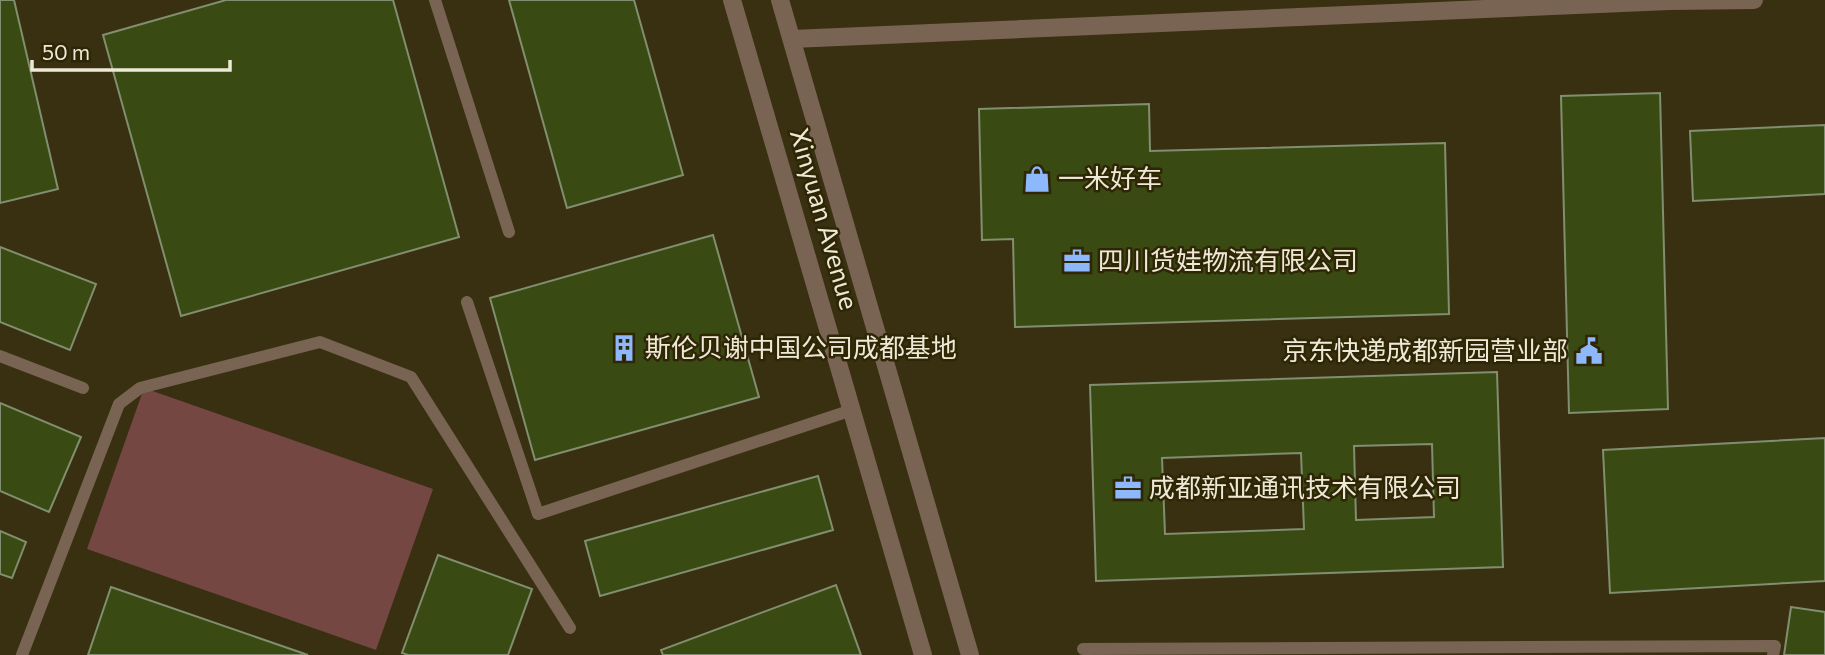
<svg xmlns="http://www.w3.org/2000/svg" width="1825" height="655" viewBox="0 0 1825 655" font-family="Commissioner,'Noto Sans SC',sans-serif">
<style>
.green{fill:#744743}
.building{fill:#394b12;stroke:#818e6f;stroke-width:2;fill-rule:evenodd}
.lines{fill:none;stroke-linecap:round;stroke-linejoin:round}
.service{stroke:#796453;stroke-width:12}
.tertiary{stroke:#796453;stroke-width:18}
.labels{text-anchor:middle;stroke-width:5;stroke-linejoin:round;paint-order:stroke}
.poi-label{font-size:26px;fill:#eee9d7;stroke:#2f2606;text-anchor:start}
.street-label{font-size:26px;fill:#eee9d7;stroke:#2f2606}
</style>
<rect width="100%" height="100%" fill="#393011"/>
<!-- green -->
<polygon class="green" points="144,388 433,489 376,650 87,549"/>
<!-- building -->
<g class="building">
<polygon points="0,0 14,0 58,189 0,203"/>
<polygon points="226,0 393,0 459,237 181,316 103,35"/>
<polygon points="509,0 634,0 683,175 567,208"/>
<polygon points="1660,93 1668,409 1569,413 1561,96"/>
<polygon points="1149,104 1150,151 1445,143 1449,314 1015,327 1013,239 982,240 979,109"/>
<polygon points="1825,125 1825,194 1693,201 1690,131"/>
<polygon points="713,235 759,397 535,460 490,298"/>
<polygon points="0,247 96,284 70,350 0,322"/>
<path d="M1497,372L1503,567L1096,581L1090,385ZM1432,444L1434,517L1356,520L1354,446ZM1301,453L1304,529L1165,534L1162,458Z"/>
<polygon points="0,403 81,437 49,512 0,491"/>
<polygon points="1825,438 1825,581 1610,593 1603,450"/>
<polygon points="818,476 833,530 600,596 585,541"/>
<polygon points="0,531 26,542 12,578 0,574"/>
<polygon points="438,555 532,589 508,655 408,655 402,653"/>
<polygon points="836,585 861,655 663,655 661,650"/>
<polygon points="111,587 308,655 88,655"/>
<polygon points="1791,607 1825,612 1825,655 1784,655"/>
</g>
<g class="lines">
<!-- service -->
<g class="service">
<polyline points="435,0 509,232"/>
<polyline points="467,302 538,514 852,410"/>
<polyline points="0,356 83,388"/>
<polyline points="1083,649 1775,646 1773,655"/>
<polyline points="22,655 119,404 140,388 320,342 411,377 570,628"/>
</g>
<!-- tertiary -->
<g class="tertiary">
<polyline points="732,0 923,655"/>
<polyline points="780,0 970,655"/>
<polyline points="792,39 1669,1 1754,0"/>
</g>
</g>
<!-- icons -->
<defs>
<symbol id="shop-bare" viewBox="-9 -9 18 18"><path d="M-5-2.5h2.3a2.7 3.5 0 0 1 5.4 0H5L5.5 6h-11ZM-1.5-2.5h3a1.5 2.3 0 0 0-3 0Z" fill="#8db9fc" stroke="#2f2606" stroke-width="2.5" paint-order="stroke"/></symbol>
<symbol id="office-bare" viewBox="-9 -9 18 18"><path d="M-6-3h4V-5.5h4V-3h4V5H-6ZM-1-4.5V-3h2v-1.5ZM-6 0V1H6V0Z" fill="#8db9fc" stroke="#2f2606" stroke-width="2.5" paint-order="stroke"/></symbol>
<symbol id="building-bare" viewBox="-9 -9 18 18"><path d="M-4-6H4V6H1V3H-1V6H-4ZM-2.5-4.3h1.7v1.8h-1.7ZM.8-4.3h1.7v1.8H.8ZM-2.5-1h1.7V.8h-1.7ZM.8-1h1.7V.8H.8Z" fill="#8db9fc" stroke="#2f2606" stroke-width="2.5" paint-order="stroke"/></symbol>
<symbol id="civic-bare" viewBox="-9 -9 18 18"><path d="M-.6-6.5H3V-4.5H.6V-3L4-1V1h2V6H-6V1h2V-1L-.6-3ZM-1.2 2.5V6h2.4V2.5Z" fill="#8db9fc" stroke="#2f2606" stroke-width="2.5" paint-order="stroke"/></symbol>
</defs>
<g fill-rule="evenodd">
<use href="#shop-bare" x="1018" y="160" width="38" height="38"/>
<use href="#office-bare" x="1058" y="242" width="38" height="38"/>
<use href="#building-bare" x="605" y="329" width="38" height="38"/>
<use href="#civic-bare" x="1570" y="332" width="38" height="38"/>
<use href="#office-bare" x="1109" y="469" width="38" height="38"/>
</g>
<g class="labels">
<!-- poi labels -->
<g class="poi-label">
<text x="1058" y="188">一米好车</text>
<text x="1098" y="270">四川货娃物流有限公司</text>
<text x="645" y="357">斯伦贝谢中国公司成都基地</text>
<text x="1568" y="360" text-anchor="end">京东快递成都新园营业部</text>
<text x="1149" y="497">成都新亚通讯技术有限公司</text>
</g>
<!-- street labels -->
<g class="street-label">
<text transform="translate(824 219) rotate(74)" y="9">Xinyuan Avenue</text>
</g>
</g>
<!-- scale -->
<path d="M32 60v10h198v-10" fill="none" stroke="#eee9d7" stroke-width="3.5"/>
<text x="42" y="60" font-size="21" fill="#eee9d7" stroke="#2f2606" stroke-width="5" paint-order="stroke">50 m</text>
</svg>
